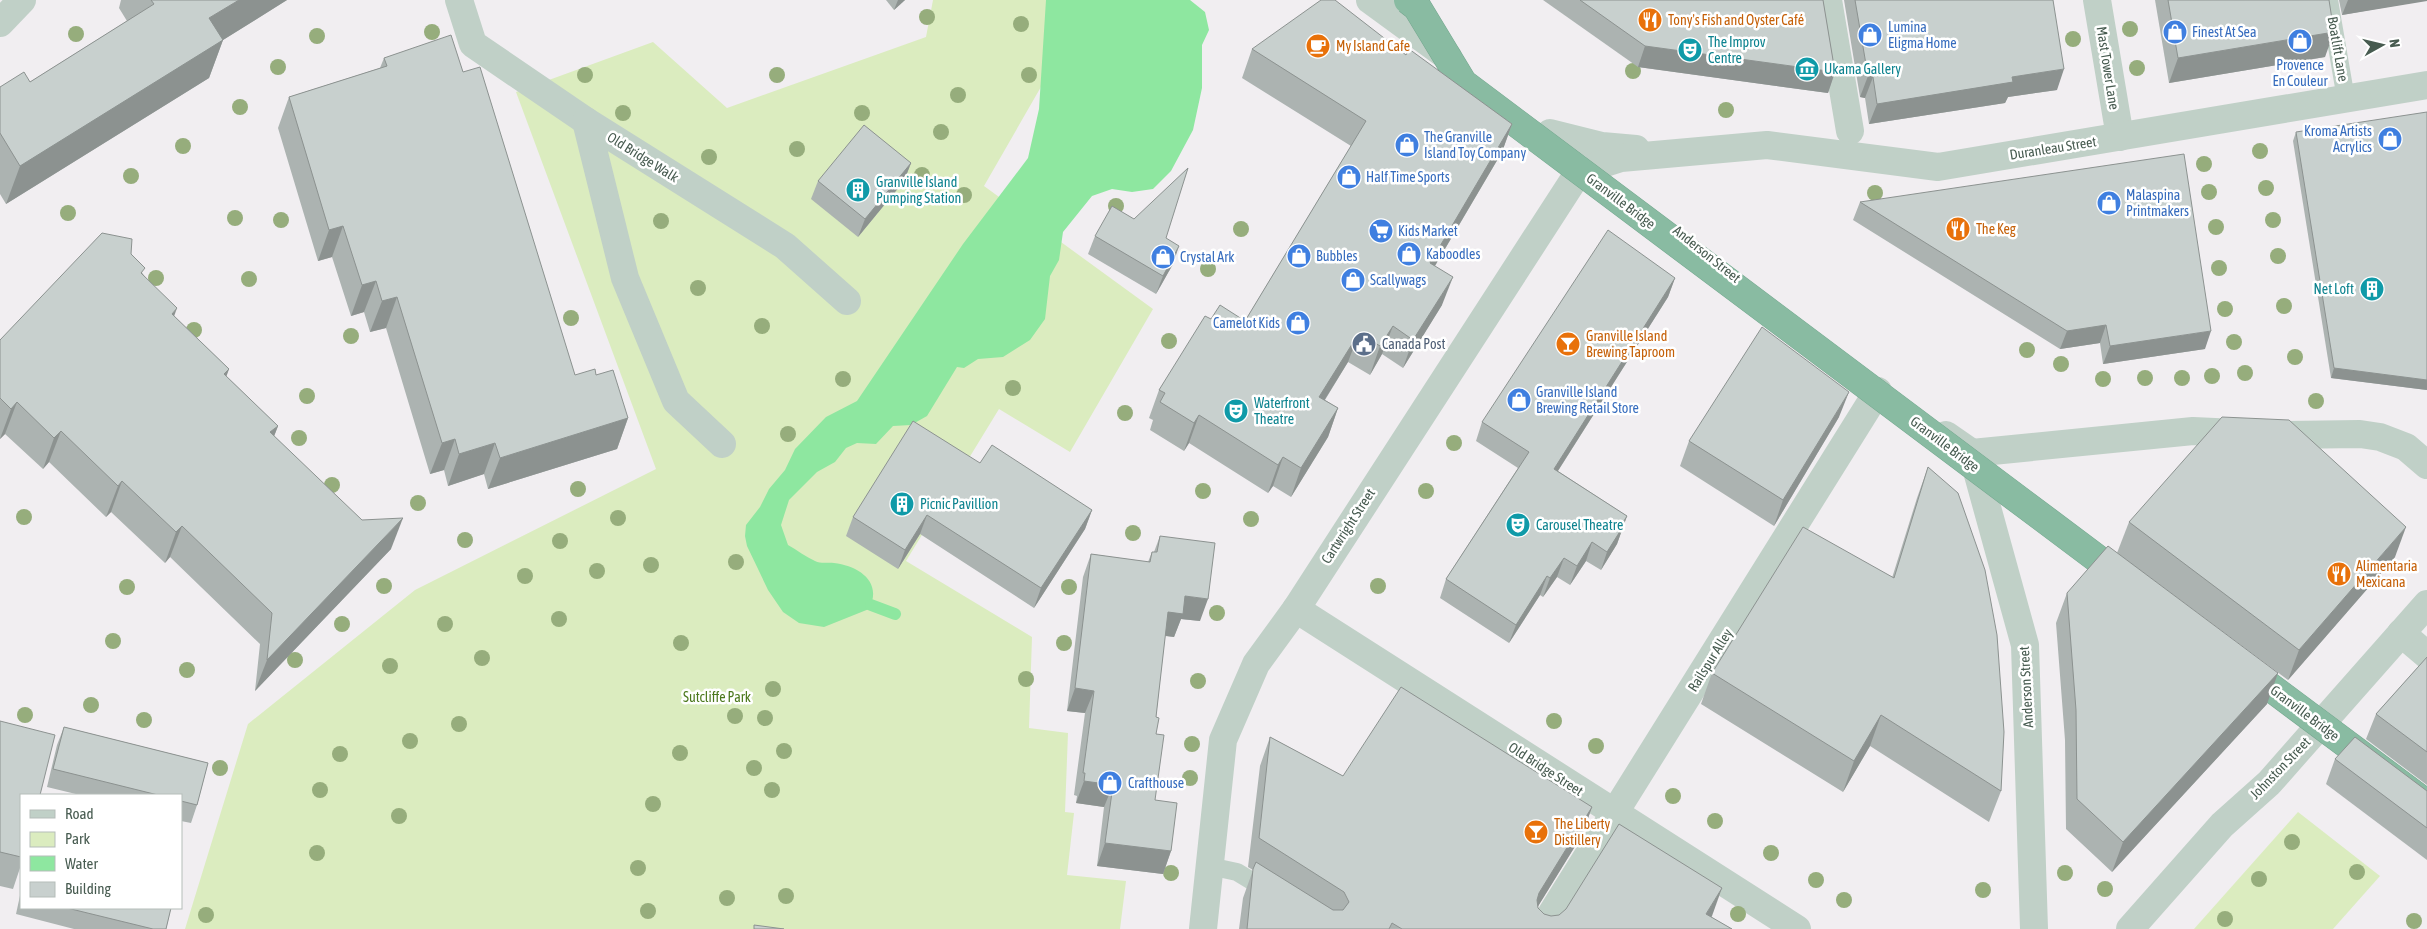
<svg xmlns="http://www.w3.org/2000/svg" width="2427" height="929" viewBox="0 0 2427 929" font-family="'Asap Condensed',sans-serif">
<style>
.green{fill:#dbecbf}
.water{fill:#8ee7a0}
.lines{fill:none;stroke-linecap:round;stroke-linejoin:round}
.stream{stroke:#8ee7a0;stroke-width:12}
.lane{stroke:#c0d0c7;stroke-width:18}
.street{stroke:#c0d0c7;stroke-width:28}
.highway-bridge-casing{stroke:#74a68e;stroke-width:29;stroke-linecap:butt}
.highway-bridge{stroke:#89bba2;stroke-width:28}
.tree{fill:#96ad7c}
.wall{fill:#acb3b1}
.shaded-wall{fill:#8c9290}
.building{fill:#c8d0ce;stroke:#8c9290}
.labels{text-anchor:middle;stroke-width:5;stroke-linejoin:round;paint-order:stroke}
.food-label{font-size:14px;fill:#c56008;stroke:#fff;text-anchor:start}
.shop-label{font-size:14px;fill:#366cbe;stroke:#fff;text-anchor:start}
.culture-label{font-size:14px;fill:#0d838f;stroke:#fff;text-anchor:start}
.street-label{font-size:14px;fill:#475b50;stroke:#fff}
.service-label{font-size:14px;fill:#4e5e75;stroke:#fff;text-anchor:start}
.park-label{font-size:14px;fill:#4b781c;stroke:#fff}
</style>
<rect width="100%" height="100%" fill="#f1eef1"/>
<!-- green -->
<g class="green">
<polygon points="933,0 1091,0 984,186 1153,309 1070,452 999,409 906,561 1032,637 1029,728 1068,733 1065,812 1074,813 1067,875 1126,881 1120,929 185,929 248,724 415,590 656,469 516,92 653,42 727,108 926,37"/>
<polygon points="2298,812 2380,876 2333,929 2194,929"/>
</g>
<!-- water -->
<path class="water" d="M1046,0H1190L1205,12L1209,30L1202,45V88L1193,130L1171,171L1153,189L1132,192L1112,189L1092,196L1063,232L1059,260L1050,276L1045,319L1030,340L1003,357L978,359L964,368L957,367L927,416L911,425L893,426L876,444L857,443L846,448L835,462L817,472L789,500L781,525L788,545C797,550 806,557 815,561C821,564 828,562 834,563C859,566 883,582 869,609L824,627L799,623L783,612L768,590L747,546L745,536L746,525L760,507L769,489L785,470L795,449L826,417L857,401L963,244L1028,158L1039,109Z"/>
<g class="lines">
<!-- stream -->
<polyline class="stream" points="871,605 895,614"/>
<!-- lane -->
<g class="lane">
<polyline points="2329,0 2346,99"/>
<polyline points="1209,866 1237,872 1270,892"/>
</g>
<!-- street -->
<g class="street">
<polyline points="459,0 473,44 586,121 785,246 847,301"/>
<polyline points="1370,0 1448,57"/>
<polyline points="1828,0 1850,131"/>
<polyline points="2097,0 2120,137"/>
<polyline points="0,23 22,0"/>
<polyline points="586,121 625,278 676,401 722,444"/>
<polyline points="1550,133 1602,146 1636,149"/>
<polyline points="1946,435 1972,453 2193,431 2280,435 2360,434 2380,437 2406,447 2427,465"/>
<polyline points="1972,453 2025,645 2034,929"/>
<polyline points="1296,609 1797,929"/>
<polyline points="2401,633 2427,655"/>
<polyline points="1203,929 1223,740 1256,664 1296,609 1573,181 1596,166 1621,158 1767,145 1938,167 2427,85"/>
<polyline points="1542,929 1878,391"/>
<polyline points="2130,929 2222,825 2269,783 2427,604"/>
</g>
<defs>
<g id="highway-bridge">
<polyline points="1408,0 1417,7 1463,83 2127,581"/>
<polyline points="2242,666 2427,804"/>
</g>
</defs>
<!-- highway-bridge casing -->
<use href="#highway-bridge" class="highway-bridge-casing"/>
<!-- highway-bridge -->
<use href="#highway-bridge" class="highway-bridge"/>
</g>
<!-- trees -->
<g class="tree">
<circle cx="927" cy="17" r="8"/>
<circle cx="1021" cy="24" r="8"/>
<circle cx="2130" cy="29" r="8"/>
<circle cx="432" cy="32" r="8"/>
<circle cx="76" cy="34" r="8"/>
<circle cx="317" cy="36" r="8"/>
<circle cx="2073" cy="39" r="8"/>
<circle cx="278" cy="67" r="8"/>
<circle cx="2137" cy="68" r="8"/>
<circle cx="1633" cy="71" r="8"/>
<circle cx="585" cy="75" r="8"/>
<circle cx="777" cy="75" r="8"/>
<circle cx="1029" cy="75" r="8"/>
<circle cx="958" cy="95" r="8"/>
<circle cx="240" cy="107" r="8"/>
<circle cx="1726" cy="110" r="8"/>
<circle cx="623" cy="113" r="8"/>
<circle cx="862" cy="113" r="8"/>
<circle cx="941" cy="132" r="8"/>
<circle cx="183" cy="146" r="8"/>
<circle cx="797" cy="149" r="8"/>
<circle cx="2260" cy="151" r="8"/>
<circle cx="709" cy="157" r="8"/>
<circle cx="2204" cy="164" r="8"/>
<circle cx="922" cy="175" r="8"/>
<circle cx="131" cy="176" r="8"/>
<circle cx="2266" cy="188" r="8"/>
<circle cx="2209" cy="192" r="8"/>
<circle cx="1875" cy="193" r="8"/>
<circle cx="964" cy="195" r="8"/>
<circle cx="1116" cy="206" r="8"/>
<circle cx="68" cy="213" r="8"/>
<circle cx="235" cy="218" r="8"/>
<circle cx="281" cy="220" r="8"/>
<circle cx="2273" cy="220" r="8"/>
<circle cx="661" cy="221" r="8"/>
<circle cx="2216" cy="227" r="8"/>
<circle cx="1241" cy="229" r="8"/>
<circle cx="2278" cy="256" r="8"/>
<circle cx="2219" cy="268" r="8"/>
<circle cx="1208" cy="269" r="8"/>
<circle cx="156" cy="278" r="8"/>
<circle cx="249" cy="279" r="8"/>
<circle cx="698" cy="288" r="8"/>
<circle cx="2284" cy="306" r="8"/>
<circle cx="2225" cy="309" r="8"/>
<circle cx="571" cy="318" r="8"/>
<circle cx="762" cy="326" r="8"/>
<circle cx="194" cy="330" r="8"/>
<circle cx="351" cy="336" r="8"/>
<circle cx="1169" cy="341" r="8"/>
<circle cx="2234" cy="342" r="8"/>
<circle cx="2027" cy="350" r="8"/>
<circle cx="2295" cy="357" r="8"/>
<circle cx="2061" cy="364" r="8"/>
<circle cx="2245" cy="373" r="8"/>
<circle cx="2212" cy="376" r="8"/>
<circle cx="2145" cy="378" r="8"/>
<circle cx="2182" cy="378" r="8"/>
<circle cx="843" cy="379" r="8"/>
<circle cx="2103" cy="379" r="8"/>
<circle cx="1013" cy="388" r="8"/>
<circle cx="307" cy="396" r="8"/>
<circle cx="2316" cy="401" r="8"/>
<circle cx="1125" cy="413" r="8"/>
<circle cx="788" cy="434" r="8"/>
<circle cx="299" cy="438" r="8"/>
<circle cx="1454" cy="443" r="8"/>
<circle cx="332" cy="485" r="8"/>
<circle cx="578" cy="489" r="8"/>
<circle cx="1203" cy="491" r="8"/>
<circle cx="1426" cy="491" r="8"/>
<circle cx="418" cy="503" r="8"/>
<circle cx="24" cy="517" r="8"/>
<circle cx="618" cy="518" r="8"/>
<circle cx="1251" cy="519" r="8"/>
<circle cx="1133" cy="533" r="8"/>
<circle cx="465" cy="540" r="8"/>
<circle cx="560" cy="541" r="8"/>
<circle cx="736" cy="562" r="8"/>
<circle cx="651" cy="565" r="8"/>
<circle cx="597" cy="571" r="8"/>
<circle cx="525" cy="576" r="8"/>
<circle cx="384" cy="586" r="8"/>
<circle cx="1378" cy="586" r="8"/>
<circle cx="127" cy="587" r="8"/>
<circle cx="1069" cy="587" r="8"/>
<circle cx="1217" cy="613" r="8"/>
<circle cx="559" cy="619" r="8"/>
<circle cx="342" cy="624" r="8"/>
<circle cx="445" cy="624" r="8"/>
<circle cx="113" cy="641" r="8"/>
<circle cx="681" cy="643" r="8"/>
<circle cx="1064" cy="643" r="8"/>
<circle cx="482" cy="658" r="8"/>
<circle cx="295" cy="660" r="8"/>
<circle cx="390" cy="666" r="8"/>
<circle cx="187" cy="670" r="8"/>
<circle cx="1026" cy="679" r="8"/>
<circle cx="1198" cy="681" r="8"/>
<circle cx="773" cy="689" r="8"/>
<circle cx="91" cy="705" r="8"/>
<circle cx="25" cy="715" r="8"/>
<circle cx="735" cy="716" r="8"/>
<circle cx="765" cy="718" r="8"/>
<circle cx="144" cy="720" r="8"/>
<circle cx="1554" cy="721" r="8"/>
<circle cx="459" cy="724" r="8"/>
<circle cx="410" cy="741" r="8"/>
<circle cx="1192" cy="744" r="8"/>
<circle cx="1596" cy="746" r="8"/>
<circle cx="784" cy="751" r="8"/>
<circle cx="680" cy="753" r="8"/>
<circle cx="340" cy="754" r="8"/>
<circle cx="220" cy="768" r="8"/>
<circle cx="754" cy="768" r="8"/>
<circle cx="1190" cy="778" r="8"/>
<circle cx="320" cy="790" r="8"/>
<circle cx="772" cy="790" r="8"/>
<circle cx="1673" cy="796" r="8"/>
<circle cx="653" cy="804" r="8"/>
<circle cx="399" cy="816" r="8"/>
<circle cx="1715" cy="821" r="8"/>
<circle cx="2292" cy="842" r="8"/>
<circle cx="317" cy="853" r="8"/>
<circle cx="1771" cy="853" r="8"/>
<circle cx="638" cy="868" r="8"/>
<circle cx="2357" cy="872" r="8"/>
<circle cx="1171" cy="873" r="8"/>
<circle cx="2065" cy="873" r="8"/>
<circle cx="2259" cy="879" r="8"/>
<circle cx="1816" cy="880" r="8"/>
<circle cx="2105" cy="889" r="8"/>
<circle cx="1983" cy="890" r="8"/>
<circle cx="786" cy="896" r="8"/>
<circle cx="727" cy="898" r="8"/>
<circle cx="1844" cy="900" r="8"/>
<circle cx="648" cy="911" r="8"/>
<circle cx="1738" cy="914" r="8"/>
<circle cx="206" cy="915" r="8"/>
<circle cx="2225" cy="919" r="8"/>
<circle cx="2414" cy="921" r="8"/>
</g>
<!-- wall -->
<g class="wall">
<polygon points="121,0 287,0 223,40 209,78 6,204 0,194 0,87 30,82 127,21 119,8"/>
<polygon points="886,0 905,0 894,10"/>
<polygon points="1543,0 1823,0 1835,72 1828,93 1638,67"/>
<polygon points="1844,0 2053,0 2057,90 2008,97 2005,103 1869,124 1865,98 1860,97"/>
<polygon points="2155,0 2329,0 2325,57 2169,83"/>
<polygon points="2339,0 2427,0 2342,15"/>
<polygon points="1252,49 1406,55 1512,124 1502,152 1435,266 1442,305 1403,368 1382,354 1370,375 1348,362 1325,400 1338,408 1328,437 1291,497 1273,486 1268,493 1189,443 1184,451 1150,430 1153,420 1149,418 1159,390 1211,319 1245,321 1351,146 1242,78"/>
<polygon points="384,58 463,72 575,375 596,375 628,418 617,449 488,489 484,474 448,486 444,470 430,474 386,328 370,332 364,312 351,316 332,257 318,261 278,128 289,97 380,68"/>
<polygon points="2296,132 2427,390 2331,378 2293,141"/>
<polygon points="911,163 904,181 858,237 811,199 818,181"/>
<polygon points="1860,202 2205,349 2103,364 2100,343 2060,349 1853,220"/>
<polygon points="1095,236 1173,264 1156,294 1088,254"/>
<polygon points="131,254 143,274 174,316 229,369 226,376 278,426 274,436 391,549 255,691 260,644 170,557 165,563 111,512 106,517 49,462 43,469 5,434 0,439 0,340"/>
<polygon points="1675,278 1668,297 1558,471 1627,516 1617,544 1601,570 1586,561 1570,585 1557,577 1543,597 1540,595 1509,643 1440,598 1446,579 1518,468 1476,441 1482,422"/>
<polygon points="1839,417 1774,526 1680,466 1689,441"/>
<polygon points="980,463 1092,510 1085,529 1034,608 920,534 898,569 846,536 853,517"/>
<polygon points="1928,467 2001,791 1989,822 1870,746 1843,792 1701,704 1712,673 1892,578 1917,498"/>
<polygon points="2129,522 2395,557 2288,680 2117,553"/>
<polygon points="1160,536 1200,621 1181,619 1174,637 1165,636 1156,717 1155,800 1171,851 1163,874 1097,866 1104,807 1076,803 1077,796 1074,795 1085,713 1067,711 1083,577 1091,554 1148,562 1152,552 1154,552"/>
<polygon points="2067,593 2267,704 2112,872 2066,829 2065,740 2056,623"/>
<polygon points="2427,657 2427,785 2366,739 2376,714"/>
<polygon points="0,721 21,795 21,865 13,889 0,886"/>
<polygon points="64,727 208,763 197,805 191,823 181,821 181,795 80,795 47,787 57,745"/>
<polygon points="1270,737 1343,776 1592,807 1582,835 1538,906 1538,908 1544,914 1551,916 1711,917 1732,929 1239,929 1243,898 1253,870 1248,867 1260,766"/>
<polygon points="2335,759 2427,791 2427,860 2326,784"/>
<polygon points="21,891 21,908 171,908 166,929 74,929 16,914"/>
</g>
<!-- shaded-wall -->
<g class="shaded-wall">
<polygon points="239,0 287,0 223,40 209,78 6,204 20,166 209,18"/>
<polygon points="898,0 905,0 894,10"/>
<polygon points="2348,0 2427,0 2427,1 2342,15"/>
<polygon points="2334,32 2325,57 2169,83 2178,58"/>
<polygon points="1645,46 1835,72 1828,93 1638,67"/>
<polygon points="2064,69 2057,90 2008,97 2005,103 1869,124 1877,104 2012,77"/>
<polygon points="1868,76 1873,77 1865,98 1860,97"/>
<polygon points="1512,124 1502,152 1420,291 1430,263"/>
<polygon points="911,163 904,181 858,237 865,219"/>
<polygon points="343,226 332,257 318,261 329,230"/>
<polygon points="1179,246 1173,264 1156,294 1163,276"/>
<polygon points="1453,277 1442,305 1403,368 1413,340"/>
<polygon points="1675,278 1668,297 1547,488 1554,469"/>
<polygon points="376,281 364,312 351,316 362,285"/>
<polygon points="397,297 386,328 370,332 382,301"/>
<polygon points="177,308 166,339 172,314"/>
<polygon points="2106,325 2100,343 2060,349 2067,331"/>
<polygon points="1393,326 1382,354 1370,375 1380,346"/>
<polygon points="2211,331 2205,349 2103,364 2110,346"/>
<polygon points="1359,333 1348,362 1309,425 1319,397"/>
<polygon points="2334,368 2427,380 2427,390 2331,378"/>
<polygon points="229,369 218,400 224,374"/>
<polygon points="1849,392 1839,417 1774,526 1783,500"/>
<polygon points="17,402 5,434 0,439 11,409"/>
<polygon points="1338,408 1328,437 1291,497 1301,468"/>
<polygon points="1199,415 1189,443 1184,451 1194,423"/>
<polygon points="628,418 617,449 488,489 500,458"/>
<polygon points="278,426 266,457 270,432"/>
<polygon points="61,431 49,462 43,469 54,438"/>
<polygon points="455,439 444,470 430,474 442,443"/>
<polygon points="495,443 484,474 448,486 459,454"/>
<polygon points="1283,457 1273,486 1268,493 1278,465"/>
<polygon points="122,481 111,512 106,517 118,486"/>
<polygon points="1092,510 1085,529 1034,608 1041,588"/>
<polygon points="927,515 920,534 898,569 905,550"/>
<polygon points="1627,516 1617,544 1601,570 1607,552"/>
<polygon points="403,518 391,549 255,691 267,660"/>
<polygon points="182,526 170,557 165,563 176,532"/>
<polygon points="2406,527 2395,557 2288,680 2299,650"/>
<polygon points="1592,542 1586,561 1570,585 1577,566"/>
<polygon points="1564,558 1557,577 1543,597 1550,578"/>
<polygon points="1547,576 1540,595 1509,643 1516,625"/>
<polygon points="1185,596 1208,599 1200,621 1181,619 1174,637 1160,635 1168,612"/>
<polygon points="2278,673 2267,704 2112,872 2123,842"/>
<polygon points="1075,688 1094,691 1085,713 1067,711"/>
<polygon points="1881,715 1870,746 1843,792 1854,761"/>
<polygon points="1084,781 1113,785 1104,807 1076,803"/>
<polygon points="1592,807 1582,835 1529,921 1539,893"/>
<polygon points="1105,843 1171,851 1163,874 1097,866"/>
<polygon points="1722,888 1712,916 1704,929 1706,914"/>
</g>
<!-- building -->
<g class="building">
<polygon points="151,0 239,0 209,18 223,40 20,166 0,133 0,87 24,72 30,82 154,4"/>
<polygon points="1321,0 1335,0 1406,55 1409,49 1512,124 1430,263 1453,277 1413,340 1393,326 1380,346 1359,333 1319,397 1338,408 1301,468 1283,457 1278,465 1199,415 1194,423 1160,402 1165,393 1159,390 1205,316 1211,319 1220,305 1245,321 1366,121 1252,49"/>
<polygon points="1580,0 1823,0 1835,72 1645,46"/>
<polygon points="1855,0 2053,0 2064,69 2012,77 2013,82 1877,104 1873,77 1868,76"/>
<polygon points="2168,0 2329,0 2334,32 2178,58"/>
<polygon points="451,35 463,72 480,67 575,375 595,369 596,375 613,370 628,418 500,458 495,443 459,454 455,439 442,443 397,297 382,301 376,281 362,285 343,226 329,230 289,97 387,66 384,58"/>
<polygon points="2427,112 2427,380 2334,368 2296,132"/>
<polygon points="864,125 911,163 865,219 818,181"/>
<polygon points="2184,154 2211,331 2110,346 2106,325 2067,331 1860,202"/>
<polygon points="1188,168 1166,238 1179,246 1163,276 1095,236 1112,206 1134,219"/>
<polygon points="1608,230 1675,278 1554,469 1627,516 1622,524 1624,525 1607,552 1592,542 1577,566 1564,558 1550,578 1547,576 1516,625 1446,579 1529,452 1482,422"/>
<polygon points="102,233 132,239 131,254 145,268 141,273 177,308 172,314 229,369 224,374 278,426 270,432 362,520 403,518 267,660 272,613 182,526 176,532 122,481 118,486 61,431 54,438 17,402 11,409 0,398 0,340"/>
<polygon points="1762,327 1849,392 1783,500 1689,441"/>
<polygon points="2222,417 2289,420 2406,527 2299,650 2129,522"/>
<polygon points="913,421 980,463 992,445 1092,510 1041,588 927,515 905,550 853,517"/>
<polygon points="1928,467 1958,493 1985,570 1997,635 2004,732 2001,791 1881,715 1854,761 1712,673 1803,527 1894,578"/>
<polygon points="1160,536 1215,543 1208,599 1185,596 1183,614 1168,612 1156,717 1159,718 1156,734 1164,735 1155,800 1177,803 1171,851 1105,843 1113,785 1084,781 1085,773 1083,773 1094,691 1075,688 1091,554 1150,562 1152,552 1157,552"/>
<polygon points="2108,546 2278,673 2123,842 2077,799 2076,710 2067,593"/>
<polygon points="2427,657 2427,752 2376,714"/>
<polygon points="1401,687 1592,807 1539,893 1537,900 1538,908 1544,914 1551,916 1559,915 1566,909 1619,824 1722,888 1706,914 1732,929 1402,929 1392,923 1389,929 1247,929 1253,869 1256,862 1333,910 1343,910 1349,902 1344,892 1259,838 1270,737 1343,776"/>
<polygon points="0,721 55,735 40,795 21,795 21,857 0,852"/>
<polygon points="64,727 208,763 197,805 181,801 181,795 158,795 53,769"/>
<polygon points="2355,737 2427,791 2427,828 2335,759"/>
<polygon points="67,908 171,908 166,929 153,929"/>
<polygon points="754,925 784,929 754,929"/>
</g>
<!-- icons -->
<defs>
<symbol id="restaurant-disc" viewBox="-11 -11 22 22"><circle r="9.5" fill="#e8710a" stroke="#fff"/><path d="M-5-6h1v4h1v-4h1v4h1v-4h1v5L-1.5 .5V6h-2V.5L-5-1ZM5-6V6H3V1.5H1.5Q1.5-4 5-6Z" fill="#fff"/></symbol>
<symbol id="shop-disc" viewBox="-11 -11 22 22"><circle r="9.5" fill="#3f7fe0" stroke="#fff"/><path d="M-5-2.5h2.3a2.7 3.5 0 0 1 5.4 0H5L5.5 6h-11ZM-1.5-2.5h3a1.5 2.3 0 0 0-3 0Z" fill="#fff"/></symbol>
<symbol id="cafe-disc" viewBox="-11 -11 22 22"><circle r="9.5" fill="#e8710a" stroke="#fff"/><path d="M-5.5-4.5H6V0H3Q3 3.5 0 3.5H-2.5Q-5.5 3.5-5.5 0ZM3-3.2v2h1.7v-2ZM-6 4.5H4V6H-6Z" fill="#fff"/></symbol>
<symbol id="theatre-disc" viewBox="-11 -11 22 22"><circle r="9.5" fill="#0f9aa8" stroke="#fff"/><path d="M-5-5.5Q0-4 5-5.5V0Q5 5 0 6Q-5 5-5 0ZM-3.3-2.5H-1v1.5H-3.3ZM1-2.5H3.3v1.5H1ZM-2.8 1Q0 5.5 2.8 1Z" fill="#fff"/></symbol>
<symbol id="museum-disc" viewBox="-11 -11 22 22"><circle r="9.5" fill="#0f9aa8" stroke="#fff"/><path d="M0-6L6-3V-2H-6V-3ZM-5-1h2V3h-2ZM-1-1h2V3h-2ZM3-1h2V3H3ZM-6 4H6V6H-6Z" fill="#fff"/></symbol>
<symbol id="building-disc" viewBox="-11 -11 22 22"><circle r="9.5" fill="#0f9aa8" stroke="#fff"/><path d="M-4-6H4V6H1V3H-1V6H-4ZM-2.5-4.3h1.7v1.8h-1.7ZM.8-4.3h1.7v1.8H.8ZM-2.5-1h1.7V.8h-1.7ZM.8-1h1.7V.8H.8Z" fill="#fff"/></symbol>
<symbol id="supermarket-disc" viewBox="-11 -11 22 22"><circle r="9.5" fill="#3f7fe0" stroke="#fff"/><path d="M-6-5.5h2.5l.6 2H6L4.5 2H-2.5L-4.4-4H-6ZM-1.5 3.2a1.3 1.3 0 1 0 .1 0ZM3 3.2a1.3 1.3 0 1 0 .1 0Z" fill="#fff"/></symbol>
<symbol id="civic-disc" viewBox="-11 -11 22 22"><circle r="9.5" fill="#5c6f8a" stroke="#fff"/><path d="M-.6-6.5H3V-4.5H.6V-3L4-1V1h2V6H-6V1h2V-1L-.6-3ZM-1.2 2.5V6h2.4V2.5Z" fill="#fff"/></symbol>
<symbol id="bar-disc" viewBox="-11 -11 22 22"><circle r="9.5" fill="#e8710a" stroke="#fff"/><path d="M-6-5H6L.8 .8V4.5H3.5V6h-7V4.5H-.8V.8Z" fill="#fff"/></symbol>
</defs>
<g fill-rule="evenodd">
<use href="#restaurant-disc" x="1636" y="6" width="28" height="28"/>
<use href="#shop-disc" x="2161" y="18" width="28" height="28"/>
<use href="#shop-disc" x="1856" y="21" width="28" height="28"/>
<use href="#shop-disc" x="2286" y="27" width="28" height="28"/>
<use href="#cafe-disc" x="1304" y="32" width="28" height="28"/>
<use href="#theatre-disc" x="1676" y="36" width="28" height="28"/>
<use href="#museum-disc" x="1793" y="55" width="28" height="28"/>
<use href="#shop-disc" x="2376" y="125" width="28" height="28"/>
<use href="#shop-disc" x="1393" y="131" width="28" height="28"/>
<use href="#shop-disc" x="1335" y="163" width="28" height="28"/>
<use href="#building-disc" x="844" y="176" width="28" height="28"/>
<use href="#shop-disc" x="2095" y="189" width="28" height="28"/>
<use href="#restaurant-disc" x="1944" y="215" width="28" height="28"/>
<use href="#supermarket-disc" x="1367" y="217" width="28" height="28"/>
<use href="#shop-disc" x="1395" y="240" width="28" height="28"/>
<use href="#shop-disc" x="1285" y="242" width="28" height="28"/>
<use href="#shop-disc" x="1149" y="243" width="28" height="28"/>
<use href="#shop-disc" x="1339" y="266" width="28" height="28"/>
<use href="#building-disc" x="2358" y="275" width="28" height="28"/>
<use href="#shop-disc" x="1284" y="309" width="28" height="28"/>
<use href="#civic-disc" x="1350" y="330" width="28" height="28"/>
<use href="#bar-disc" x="1554" y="330" width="28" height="28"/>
<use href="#shop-disc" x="1505" y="386" width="28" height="28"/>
<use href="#theatre-disc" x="1222" y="397" width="28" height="28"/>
<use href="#building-disc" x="888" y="490" width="28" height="28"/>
<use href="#theatre-disc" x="1504" y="511" width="28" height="28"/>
<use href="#restaurant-disc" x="2325" y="560" width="28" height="28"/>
<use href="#shop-disc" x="1096" y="769" width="28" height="28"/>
<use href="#bar-disc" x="1522" y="818" width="28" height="28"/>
</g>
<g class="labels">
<!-- food labels -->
<g class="food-label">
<text x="1668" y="25">Tony's Fish and Oyster Café</text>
<text x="1336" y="51">My Island Cafe</text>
<text x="1976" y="234">The Keg</text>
<text x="1586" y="341">Granville Island<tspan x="1586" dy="16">Brewing Taproom</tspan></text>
<text x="2356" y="571">Alimentaria<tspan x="2356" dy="16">Mexicana</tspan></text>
<text x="1554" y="829">The Liberty<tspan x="1554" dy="16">Distillery</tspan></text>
</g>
<!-- shop labels -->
<g class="shop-label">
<text x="1888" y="32">Lumina<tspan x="1888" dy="16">Eligma Home</tspan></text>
<text x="2192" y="37">Finest At Sea</text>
<text x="2300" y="70" text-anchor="middle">Provence<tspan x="2300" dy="16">En Couleur</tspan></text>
<text x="2372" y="136" text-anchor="end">Kroma Artists<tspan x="2372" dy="16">Acrylics</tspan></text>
<text x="1424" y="142">The Granville<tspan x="1424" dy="16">Island Toy Company</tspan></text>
<text x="1366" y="182">Half Time Sports</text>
<text x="2126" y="200">Malaspina<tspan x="2126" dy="16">Printmakers</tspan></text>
<text x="1398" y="236">Kids Market</text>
<text x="1426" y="259">Kaboodles</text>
<text x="1316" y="261">Bubbles</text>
<text x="1180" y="262">Crystal Ark</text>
<text x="1370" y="285">Scallywags</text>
<text x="1280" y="328" text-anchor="end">Camelot Kids</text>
<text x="1536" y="397">Granville Island<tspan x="1536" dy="16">Brewing Retail Store</tspan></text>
<text x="1128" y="788">Crafthouse</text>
</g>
<!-- culture labels -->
<g class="culture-label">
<text x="1708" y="47">The Improv<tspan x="1708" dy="16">Centre</tspan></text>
<text x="1824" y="74">Ukama Gallery</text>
<text x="876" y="187">Granville Island<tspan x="876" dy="16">Pumping Station</tspan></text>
<text x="2354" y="294" text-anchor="end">Net Loft</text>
<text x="1254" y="408">Waterfront<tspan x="1254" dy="16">Theatre</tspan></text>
<text x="920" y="509">Picnic Pavillion</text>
<text x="1536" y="530">Carousel Theatre</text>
</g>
<!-- street labels -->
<g class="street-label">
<text transform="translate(2338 49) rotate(80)" y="5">Boatlift Lane</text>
<text transform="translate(2108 68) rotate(81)" y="5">Mast Tower Lane</text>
<text transform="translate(2053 148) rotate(-9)" y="5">Duranleau Street</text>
<text transform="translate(643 157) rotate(32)" y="5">Old Bridge Walk</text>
<text transform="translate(1621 201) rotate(37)" y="5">Granville Bridge</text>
<text transform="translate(1707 254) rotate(39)" y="5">Anderson Street</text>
<text transform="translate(1945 444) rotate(37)" y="5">Granville Bridge</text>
<text transform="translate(1348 526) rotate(-57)" y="5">Cartwright Street</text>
<text transform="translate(1710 660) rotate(-58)" y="5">Railspur Alley</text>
<text transform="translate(2026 687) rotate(-93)" y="5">Anderson Street</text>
<text transform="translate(2305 713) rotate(37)" y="5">Granville Bridge</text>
<text transform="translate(2280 768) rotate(-46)" y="5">Johnston Street</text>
<text transform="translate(1546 769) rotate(33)" y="5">Old Bridge Street</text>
</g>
<!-- service labels -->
<g class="service-label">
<text x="1382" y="349">Canada Post</text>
</g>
<!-- park labels -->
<g class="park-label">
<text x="717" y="702">Sutcliffe Park</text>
</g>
</g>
<!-- legend -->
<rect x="20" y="794" width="162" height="115" fill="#ffffff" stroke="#b5bdb9"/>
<rect x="30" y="810" width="25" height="8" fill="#c0d0c7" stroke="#b5bdb9"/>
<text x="65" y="819" font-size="15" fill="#475b50">Road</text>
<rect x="30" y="832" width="25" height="15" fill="#dbecbf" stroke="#b5bdb9"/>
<text x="65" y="844" font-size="15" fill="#475b50">Park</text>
<rect x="30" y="856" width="25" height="15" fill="#8ee7a0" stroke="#b5bdb9"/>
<text x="65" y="869" font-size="15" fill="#475b50">Water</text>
<rect x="30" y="882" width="25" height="15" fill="#c8d0ce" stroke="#b5bdb9"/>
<text x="65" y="894" font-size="15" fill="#475b50">Building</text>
<!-- north arrow -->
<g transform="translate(2382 45) rotate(82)" stroke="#ffffff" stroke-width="4" paint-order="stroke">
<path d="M0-4L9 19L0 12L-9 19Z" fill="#475b50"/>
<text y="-8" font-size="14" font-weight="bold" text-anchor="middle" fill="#475b50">N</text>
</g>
</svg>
